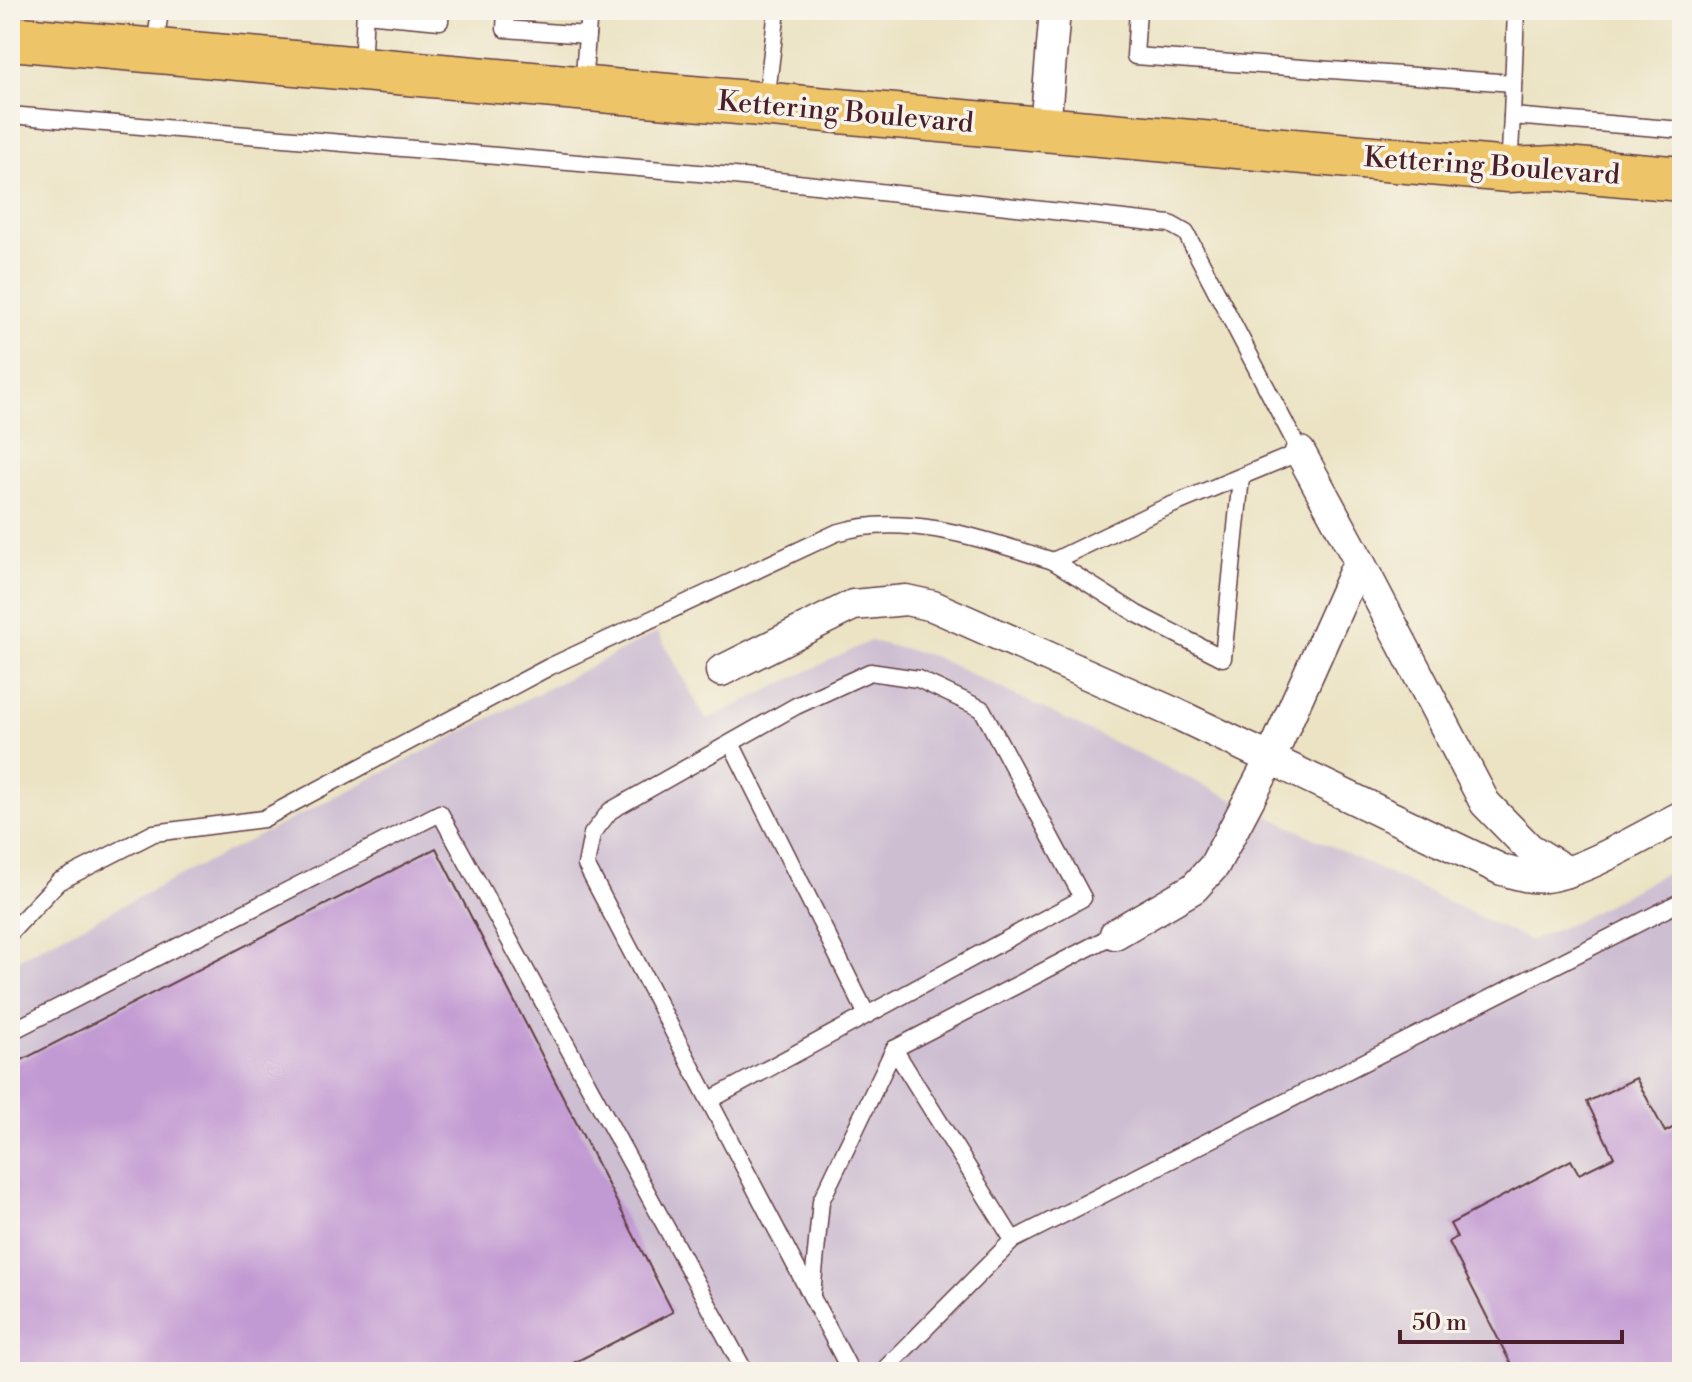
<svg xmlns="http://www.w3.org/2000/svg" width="1692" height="1382" viewBox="0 0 1692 1382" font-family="'Libre Bodoni',serif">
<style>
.industrial{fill:#cdbed2}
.building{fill:#c29ad3}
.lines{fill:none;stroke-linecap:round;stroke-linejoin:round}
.service-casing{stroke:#623c42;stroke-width:19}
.minor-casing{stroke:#623c42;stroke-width:33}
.primary-casing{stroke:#623c42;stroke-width:47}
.service{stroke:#fff;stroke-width:16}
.minor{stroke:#fff;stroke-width:30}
.primary{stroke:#eec469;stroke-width:44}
.labels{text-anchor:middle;stroke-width:7;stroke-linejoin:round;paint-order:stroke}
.street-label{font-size:28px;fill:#4a1f2b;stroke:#f7f3e8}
</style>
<rect width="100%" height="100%" fill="#f7f3e8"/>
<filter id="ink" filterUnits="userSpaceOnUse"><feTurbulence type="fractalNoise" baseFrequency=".0125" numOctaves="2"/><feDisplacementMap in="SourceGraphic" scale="16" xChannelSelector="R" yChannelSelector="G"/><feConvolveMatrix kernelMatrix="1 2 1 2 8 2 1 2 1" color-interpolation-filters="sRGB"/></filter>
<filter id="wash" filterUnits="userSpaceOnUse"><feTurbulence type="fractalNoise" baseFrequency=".006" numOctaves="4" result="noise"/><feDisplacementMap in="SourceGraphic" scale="32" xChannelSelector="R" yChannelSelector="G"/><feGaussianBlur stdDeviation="1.8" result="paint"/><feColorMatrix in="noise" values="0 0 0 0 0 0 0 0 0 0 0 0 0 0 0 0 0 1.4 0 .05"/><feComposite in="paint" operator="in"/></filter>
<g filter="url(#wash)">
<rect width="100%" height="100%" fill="#ebe3c3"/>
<!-- industrial -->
<polygon class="industrial" points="658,632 706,720 870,641 933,656 1530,941 1575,922 1682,864 1682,1372 10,1372 10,963"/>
<g id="blocks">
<!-- building -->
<g class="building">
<polygon points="436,848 673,1312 556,1372 10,1372 10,1066"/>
<polygon points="1636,1078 1665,1132 1682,1123 1682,1372 1515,1372 1449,1242 1457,1237 1450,1224 1571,1160 1579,1174 1614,1157 1587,1102"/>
</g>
</g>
</g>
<g filter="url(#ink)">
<use href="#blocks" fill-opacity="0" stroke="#623c42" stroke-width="2"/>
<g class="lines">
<defs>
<g id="service">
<polyline points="506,10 505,29 587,35"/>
<polyline points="1138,10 1135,56 1513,83"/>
<polyline points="365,14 440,21 441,10"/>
<polyline points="155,49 160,10"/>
<polyline points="362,68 365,10"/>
<polyline points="583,87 589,10"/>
<polyline points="766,102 777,10"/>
<path d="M10,115L734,176L1170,224L1186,233L1300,452L1155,512L1053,561C985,540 906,511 836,533L549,667L263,819L154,833L58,882L10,933"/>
<polyline points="1512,116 1516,10"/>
<polyline points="1509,169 1512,116 1682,130"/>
<polyline points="1053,561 1137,614 1223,658 1241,477"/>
<polyline points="731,743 867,1015 1083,898 982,709 918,679 870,672 796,706 610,811 592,834 586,865 851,1372"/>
<polyline points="10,1032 440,813 745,1372"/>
<polyline points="894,1049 1013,1240 1682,901"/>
<polyline points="712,1099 867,1015"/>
<polyline points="812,1294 821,1201 894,1049 1115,934"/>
<polyline points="882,1372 1013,1240"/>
</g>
<g id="minor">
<polyline points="1045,128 1055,10"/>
<polyline points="1359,561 1485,803 1529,848 1568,872"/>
<path d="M721,671L853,605L906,600L933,606L1177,714L1502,870C1516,874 1530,879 1545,877C1583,873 1646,834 1682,816"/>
<polyline points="1115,934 1194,888 1214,866 1270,760 1359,561 1300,452"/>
</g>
<polyline id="primary" points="10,38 1509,170 1554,168 1682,179"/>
</defs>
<!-- service casing -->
<use href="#service" class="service-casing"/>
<!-- minor casing -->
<use href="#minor" class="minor-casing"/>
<!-- primary casing -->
<use href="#primary" class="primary-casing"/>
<!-- service -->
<use href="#service" class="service"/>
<!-- minor -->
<use href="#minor" class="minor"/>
<!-- primary -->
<use href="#primary" class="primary"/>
</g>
</g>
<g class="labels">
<!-- street labels -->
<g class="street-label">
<text transform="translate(846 111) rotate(5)" y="10">Kettering Boulevard</text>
<text transform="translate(1492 165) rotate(4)" y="10">Kettering Boulevard</text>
</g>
</g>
<!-- margin -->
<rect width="1692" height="1382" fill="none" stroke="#f7f3e8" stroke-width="40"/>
<!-- scale -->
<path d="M1400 1330v12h222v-12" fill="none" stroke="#4a1f2b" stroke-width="4"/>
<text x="1412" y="1330" font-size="24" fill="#4a1f2b" stroke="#f7f3e8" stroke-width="6" paint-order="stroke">50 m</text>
</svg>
